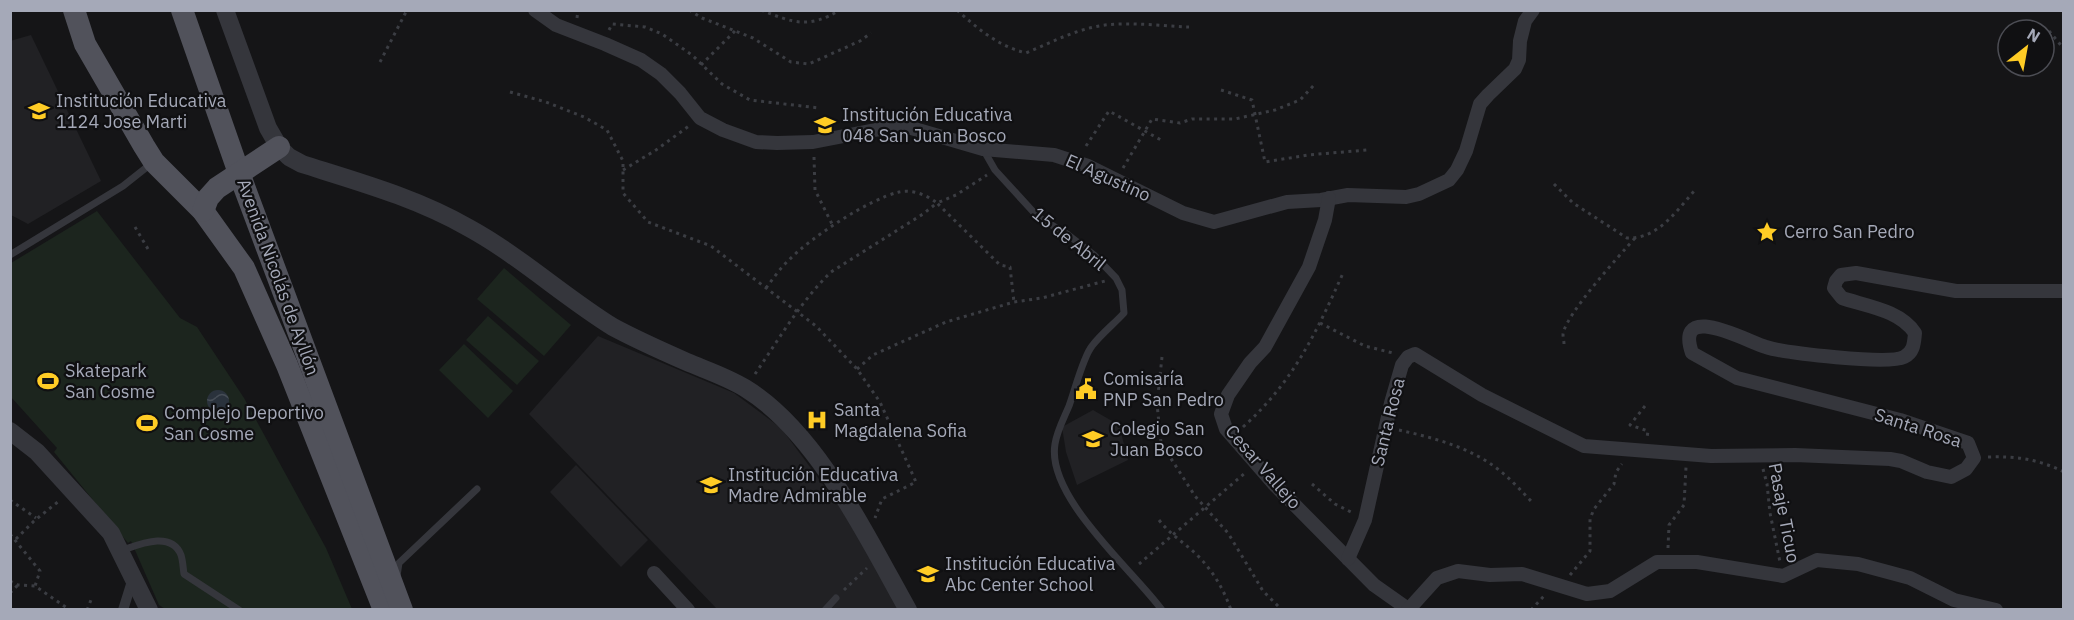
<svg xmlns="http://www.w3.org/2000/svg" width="2074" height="620" viewBox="0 0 2074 620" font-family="'IBM Plex Sans',sans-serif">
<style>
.built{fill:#212124}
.pitch{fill:#1c251e}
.water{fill:url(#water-waves)}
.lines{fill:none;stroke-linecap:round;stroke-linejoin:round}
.path{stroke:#3b3d43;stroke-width:3;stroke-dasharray:3 4.5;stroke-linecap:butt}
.service{stroke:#35363c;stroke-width:7}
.pedestrian{stroke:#35363c;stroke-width:10}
.minor{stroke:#35363c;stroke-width:14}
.tertiary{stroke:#35363c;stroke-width:18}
.primary{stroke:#51525b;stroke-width:22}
.labels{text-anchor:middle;stroke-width:4.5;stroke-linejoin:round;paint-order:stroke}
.poi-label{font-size:18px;fill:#a5a9b8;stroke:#101012;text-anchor:start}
.street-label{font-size:18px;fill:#a5a9b8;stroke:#101012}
</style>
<defs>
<pattern id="water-waves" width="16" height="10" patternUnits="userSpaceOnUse" patternTransform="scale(1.5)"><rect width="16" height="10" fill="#2a323c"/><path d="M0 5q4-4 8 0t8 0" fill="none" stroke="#464d56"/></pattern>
</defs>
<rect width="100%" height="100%" fill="#151517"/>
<!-- built -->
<g class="built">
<polygon points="31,35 101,181 28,224 11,215 10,41"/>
<polygon points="598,336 734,393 781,428 866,542 905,609 717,609 529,414"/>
<polygon points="1093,410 1119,425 1128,460 1077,485 1066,452 1062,427"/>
<polygon points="576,465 648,540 621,567 550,492"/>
</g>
<!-- pitch -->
<g class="pitch">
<polygon points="97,211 180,318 197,327 244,398 326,548 352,609 165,609 159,605 131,541 128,543 54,452 57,448 11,397 11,263"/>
<polygon points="504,268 571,325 544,356 477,299"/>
<polygon points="488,316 539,361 517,385 466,340"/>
<polygon points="464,344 513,391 488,418 439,370"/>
</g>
<!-- water -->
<circle class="water" cx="218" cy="401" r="11"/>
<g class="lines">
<!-- path -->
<g class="path">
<polyline points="689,10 702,18 753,38 791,62 809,64 860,41 871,33"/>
<path d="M761,10C794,23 808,29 840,10"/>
<path d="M957,10C978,29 998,46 1026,53C1052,42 1076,29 1105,25C1132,22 1162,26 1189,27"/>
<polyline points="577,18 578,10"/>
<polyline points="609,30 612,24 645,27 662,34 692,55 722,84 750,100 819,108"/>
<polyline points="2049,31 2064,49"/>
<polyline points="380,62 407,10"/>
<polyline points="701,65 735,31"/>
<polyline points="1221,90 1252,100 1265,162 1308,155 1367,150"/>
<polyline points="510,92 546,102 584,117 607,130 623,161 623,193 648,222 711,246 816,326 857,369 880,402 916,482 882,499 875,518"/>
<polyline points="1086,146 1109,111 1161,140"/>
<polyline points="814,157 815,190 833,226"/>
<polyline points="1123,168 1152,119 1180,123 1192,119 1235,119 1275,110 1300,100 1314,85"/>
<polyline points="623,170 656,150 689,126"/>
<path d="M1554,184L1573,203L1627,238C1659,239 1677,210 1696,189"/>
<polyline points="135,227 148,249"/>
<path d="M766,288C773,279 780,268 789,260C810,238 869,199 899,192C912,189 927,195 937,203L956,195L987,175"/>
<polyline points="1320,323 1365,346 1393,353"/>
<path d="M1564,344C1564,341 1563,338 1563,334C1566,314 1619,256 1635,238"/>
<polyline points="1162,357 1157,404 1161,443 1195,496 1228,533 1263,591 1282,610"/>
<polyline points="857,369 873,355 946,322 1014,302 1042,298 1105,281"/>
<path d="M755,374C779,339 801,301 831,272L923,214L937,203L1000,265L1010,267L1014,302"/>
<polyline points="1645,406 1630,425 1648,431 1647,438"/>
<path d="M1243,427C1294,381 1316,333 1344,271"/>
<path d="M1399,430C1434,438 1470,447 1499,470C1511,479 1522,492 1533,503"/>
<path d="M1988,457C2016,456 2038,459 2064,472"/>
<polyline points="1763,469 1767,484 1770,513 1780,562"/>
<polyline points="1312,484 1335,504 1353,513"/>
<polyline points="10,500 36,518"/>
<path d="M1159,520C1171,536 1187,544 1200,558C1214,573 1224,590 1231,610"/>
<polyline points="10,534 40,571 35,586"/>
<polyline points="16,539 34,521 59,501"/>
<polyline points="1668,548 1669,525 1684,505 1686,467"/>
<polyline points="1139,564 1245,473"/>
<polyline points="1570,575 1590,551 1590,519 1594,509 1614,484 1616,472 1622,464"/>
<polyline points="10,581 18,585 35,586 70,610"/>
<polyline points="844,590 867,568"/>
<polyline points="10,593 18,585"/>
<polyline points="87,610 91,600 89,597"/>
<polyline points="1531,610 1544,596"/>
</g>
<!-- service -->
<g class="service">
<path d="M983,149L995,170L1038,217L1067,234L1094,255L1116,278L1122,290L1124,313C1114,324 1101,334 1092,346C1083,357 1075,390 1069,406C1064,418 1057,431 1055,444C1046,497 1132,569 1162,610"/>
<polyline points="10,255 123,186 152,163"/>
<path d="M120,551C138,545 171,530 181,555C183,561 183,568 184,574L239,610"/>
<polyline points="397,576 399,563 477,489"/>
<polyline points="825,610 836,598"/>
</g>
<!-- pedestrian -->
<polyline class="pedestrian" points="123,610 133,578"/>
<!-- minor -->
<g class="minor">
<polyline points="535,10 556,25 605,44 641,60 661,74 680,93 700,118 723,130 756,142 777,143 813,142 901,125 983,149 1054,155 1088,166 1183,213 1214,222 1287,202 1321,200 1348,195 1406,197 1419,194 1449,180 1457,170 1466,151 1480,104 1488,95 1515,69 1519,60 1520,41 1525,21 1533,10"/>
<polyline points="1329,198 1325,220 1309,267 1265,347 1250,363 1228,395 1221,414 1226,429 1273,483 1374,585 1408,609"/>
<path d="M1348,559L1365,520L1391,403L1402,365L1408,357L1415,354L1482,395L1584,446L1711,456L1795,455L1890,459L1901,461L1927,472L1951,477L1966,469L1974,458L1968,443L1900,420L1737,378L1692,353C1674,300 1748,342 1766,347C1785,353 1888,365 1904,357C1914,352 1914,343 1915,333C1900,310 1866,306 1842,298L1834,288L1836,281L1841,275L1856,273L1956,291H2064"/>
<polyline points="654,573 688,610"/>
<polyline points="1408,610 1437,578 1458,571 1490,575 1522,574 1587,594 1610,591 1657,562 1697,562 1783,576 1817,560 1858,564 1910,578 1954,600 1996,610"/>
</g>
<!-- tertiary -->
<g class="tertiary">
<path d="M225,10L268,128L279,147L289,157L302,164C359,182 417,198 469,228C520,256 563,296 613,327C637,340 662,351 687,362C706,370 727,377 745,388C817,432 867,537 908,610"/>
<polyline points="10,431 37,452 111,533 149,610"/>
</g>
<!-- primary -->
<g class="primary">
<polyline points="74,10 85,44 144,146 154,162 203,211 244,268 287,365 384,610"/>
<polyline points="182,10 239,173 402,610"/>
<polyline points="203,211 208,198 217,188 279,147"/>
</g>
</g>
<!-- icons -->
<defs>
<symbol id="school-bare" viewBox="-9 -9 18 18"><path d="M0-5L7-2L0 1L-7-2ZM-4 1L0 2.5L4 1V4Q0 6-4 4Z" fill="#ffcc25" stroke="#101012" stroke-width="2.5" paint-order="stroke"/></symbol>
<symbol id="sight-bare" viewBox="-9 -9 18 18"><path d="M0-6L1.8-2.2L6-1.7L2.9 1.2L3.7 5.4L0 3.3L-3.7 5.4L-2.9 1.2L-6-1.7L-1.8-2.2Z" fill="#ffcc25" stroke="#101012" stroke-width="2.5" paint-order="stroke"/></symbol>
<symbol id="stadium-bare" viewBox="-9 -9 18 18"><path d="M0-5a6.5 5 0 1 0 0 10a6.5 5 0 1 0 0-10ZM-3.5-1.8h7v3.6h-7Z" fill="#ffcc25" stroke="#101012" stroke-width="2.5" paint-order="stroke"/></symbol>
<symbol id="civic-bare" viewBox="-9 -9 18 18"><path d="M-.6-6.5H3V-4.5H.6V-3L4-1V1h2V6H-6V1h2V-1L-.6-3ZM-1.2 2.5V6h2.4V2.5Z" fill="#ffcc25" stroke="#101012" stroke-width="2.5" paint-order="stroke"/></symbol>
<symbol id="hospital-bare" viewBox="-9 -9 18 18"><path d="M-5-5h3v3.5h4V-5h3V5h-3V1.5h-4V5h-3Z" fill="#ffcc25" stroke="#101012" stroke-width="2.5" paint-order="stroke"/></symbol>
</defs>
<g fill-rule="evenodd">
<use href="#school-bare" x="24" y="96" width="30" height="30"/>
<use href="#school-bare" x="810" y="110" width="30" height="30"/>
<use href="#sight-bare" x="1752" y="217" width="30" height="30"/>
<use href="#stadium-bare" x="33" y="366" width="30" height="30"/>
<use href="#civic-bare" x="1071" y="374" width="30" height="30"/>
<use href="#hospital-bare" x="802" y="405" width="30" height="30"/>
<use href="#stadium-bare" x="132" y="408" width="30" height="30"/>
<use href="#school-bare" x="1078" y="424" width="30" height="30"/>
<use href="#school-bare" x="696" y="470" width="30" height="30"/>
<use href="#school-bare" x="913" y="559" width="30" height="30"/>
</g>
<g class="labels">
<!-- poi labels -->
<g class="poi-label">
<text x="56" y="107">Institución Educativa<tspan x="56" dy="21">1124 Jose Marti</tspan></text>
<text x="842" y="121">Institución Educativa<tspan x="842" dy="21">048 San Juan Bosco</tspan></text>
<text x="1784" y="238">Cerro San Pedro</text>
<text x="65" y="377">Skatepark<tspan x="65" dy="21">San Cosme</tspan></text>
<text x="1103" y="385">Comisaría<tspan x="1103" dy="21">PNP San Pedro</tspan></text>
<text x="834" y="416">Santa<tspan x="834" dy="21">Magdalena Sofia</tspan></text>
<text x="164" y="419">Complejo Deportivo<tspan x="164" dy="21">San Cosme</tspan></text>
<text x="1110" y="435">Colegio San<tspan x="1110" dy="21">Juan Bosco</tspan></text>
<text x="728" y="481">Institución Educativa<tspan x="728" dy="21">Madre Admirable</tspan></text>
<text x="945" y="570">Institución Educativa<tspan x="945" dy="21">Abc Center School</tspan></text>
</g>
<!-- street labels -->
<g class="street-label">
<text transform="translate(1108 178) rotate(24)" y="6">El Agustino</text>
<text transform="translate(1069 239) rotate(39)" y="6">15 de Abril</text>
<text transform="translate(278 277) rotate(70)" y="6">Avenida Nicolás de Ayllón</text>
<text transform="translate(1388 422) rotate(-76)" y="6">Santa Rosa</text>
<text transform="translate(1918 428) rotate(18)" y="6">Santa Rosa</text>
<text transform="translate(1263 467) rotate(49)" y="6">Cesar Vallejo</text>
<text transform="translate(1784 513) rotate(79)" y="6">Pasaje Ticuo</text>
</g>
</g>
<!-- border -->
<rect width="2074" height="620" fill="none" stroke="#a5a9b8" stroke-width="24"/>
<!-- north arrow -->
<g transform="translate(2026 48) rotate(31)"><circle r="28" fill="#101012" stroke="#4c4d54" stroke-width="1.5"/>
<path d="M0-4.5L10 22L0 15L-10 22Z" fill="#ffcc25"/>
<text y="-9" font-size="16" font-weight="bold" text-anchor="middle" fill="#a5a9b8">N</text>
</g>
</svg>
